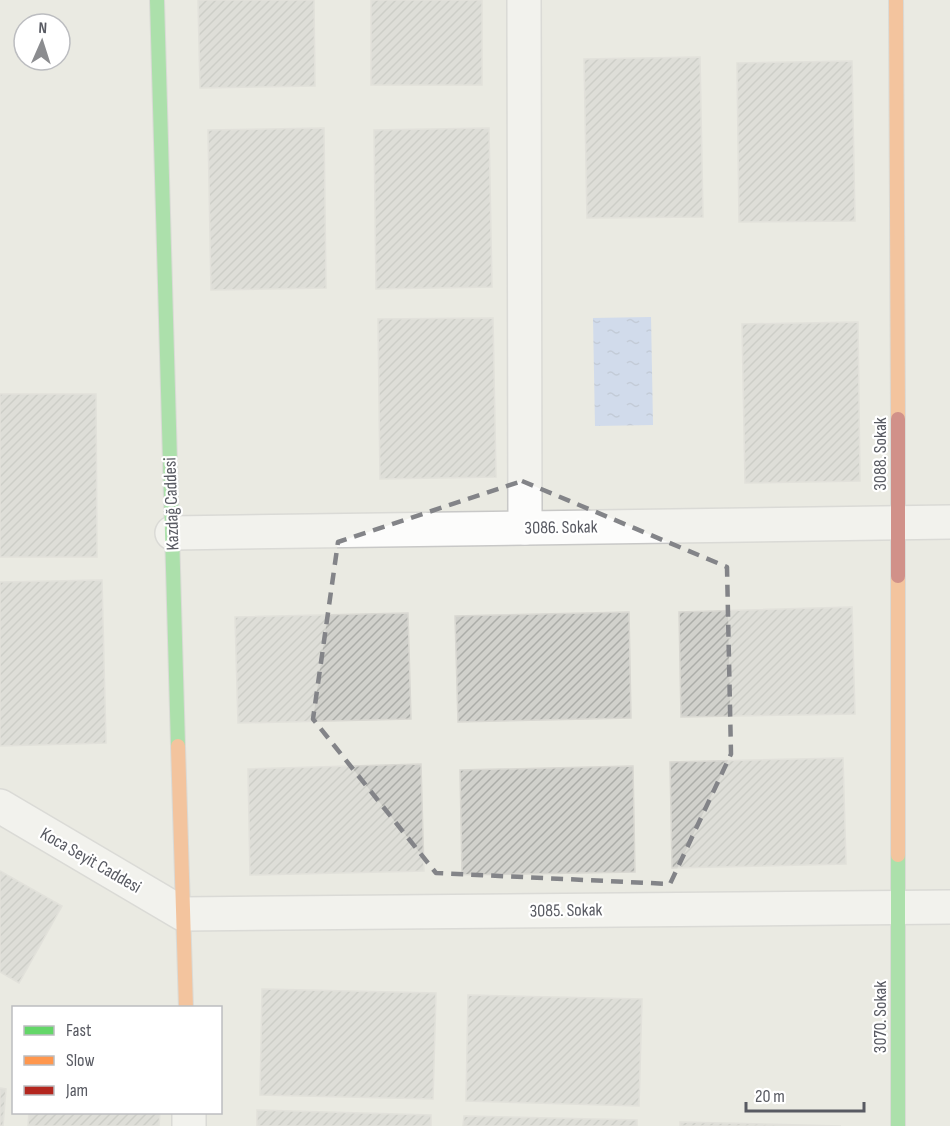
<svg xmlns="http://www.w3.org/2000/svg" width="950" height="1126" viewBox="0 0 950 1126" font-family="'Sofia Sans Condensed',sans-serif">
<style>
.water{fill:url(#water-ripples)}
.building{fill:url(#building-hatch);stroke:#d9d8d2;stroke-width:1.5}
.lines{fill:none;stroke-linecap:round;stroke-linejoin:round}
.street-casing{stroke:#c8c8c7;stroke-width:36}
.fast-casing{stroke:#c8c9c8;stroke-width:16}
.slow-casing{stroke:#c8c9c8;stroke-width:16}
.jam-casing{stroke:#c8c9c8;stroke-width:16}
.street{stroke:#fcfcfb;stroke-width:33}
.fast{stroke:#63d668;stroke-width:14}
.slow{stroke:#ff974d;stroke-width:14}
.jam{stroke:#b3261e;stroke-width:14}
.marked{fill:none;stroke:#838488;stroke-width:4.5;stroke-dasharray:12 8;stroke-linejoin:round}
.labels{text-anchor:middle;stroke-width:4.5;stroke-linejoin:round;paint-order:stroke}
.street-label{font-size:18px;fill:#585a62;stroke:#fff}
</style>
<defs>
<pattern id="water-ripples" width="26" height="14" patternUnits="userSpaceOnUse" patternTransform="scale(1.5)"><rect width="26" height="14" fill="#b4caf6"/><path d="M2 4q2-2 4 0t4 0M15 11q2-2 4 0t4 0" fill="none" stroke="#95a7cb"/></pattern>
<pattern id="building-hatch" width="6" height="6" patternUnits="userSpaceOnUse" patternTransform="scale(1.5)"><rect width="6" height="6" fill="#d1d1cc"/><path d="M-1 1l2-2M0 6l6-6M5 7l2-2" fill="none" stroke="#acada9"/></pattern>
</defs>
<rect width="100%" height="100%" fill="#eaeae2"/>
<!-- water -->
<polygon class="water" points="651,317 653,425 595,426 593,318"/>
<!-- building -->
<g class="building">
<polygon points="198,0 314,0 315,86 200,88"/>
<rect x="371" y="0" width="111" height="85"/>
<polygon points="700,57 703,217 587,218 584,59"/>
<polygon points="852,61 855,221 739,222 737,63"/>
<polygon points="324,128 326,288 211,290 208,130"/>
<polygon points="489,128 492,287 376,289 374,130"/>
<polygon points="493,318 496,477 380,479 378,319"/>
<polygon points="858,322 860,481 745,483 742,324"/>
<polygon points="0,394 96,394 97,557 0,557"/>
<polygon points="102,580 106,743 0,746 0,582"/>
<polygon points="852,607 855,714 681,717 679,612"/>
<polygon points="629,612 631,718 458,722 455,616"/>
<polygon points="408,613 411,719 238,723 235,617"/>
<polygon points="843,758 846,864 672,868 670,762"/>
<polygon points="421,764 424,871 250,875 248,769"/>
<polygon points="633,766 635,872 462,875 460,770"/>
<polygon points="0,871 62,906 19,983 0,972"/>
<polygon points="262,989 436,993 433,1099 260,1095"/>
<polygon points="468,995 642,999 639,1106 466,1101"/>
<polygon points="0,1088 6,1089 3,1126 0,1126"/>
<polygon points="257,1110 431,1115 431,1126 257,1126"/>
<polygon points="29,1112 160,1112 159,1126 28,1126"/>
<polygon points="464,1116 637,1120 637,1126 463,1126"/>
<polygon points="680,1122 841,1126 680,1126"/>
</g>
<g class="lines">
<defs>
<g id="street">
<polyline points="524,0 525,528"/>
<polyline points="172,533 950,522"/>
<polyline points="0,806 183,914 950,907"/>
<polyline points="189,1112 189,1126"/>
</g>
<g id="fast">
<polyline points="157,0 178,746"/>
<polyline points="898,855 898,1126"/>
</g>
<g id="slow">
<polyline points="896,0 898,419"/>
<polyline points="898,576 898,855"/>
<polyline points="178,746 186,1008"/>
</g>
<polyline id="jam" points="898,419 898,576"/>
</defs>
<!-- street casing -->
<use href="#street" class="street-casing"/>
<!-- fast casing -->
<use href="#fast" class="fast-casing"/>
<!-- slow casing -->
<use href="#slow" class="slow-casing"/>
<!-- jam casing -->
<use href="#jam" class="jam-casing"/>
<!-- street -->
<use href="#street" class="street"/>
<!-- fast -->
<use href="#fast" class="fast"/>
<!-- slow -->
<use href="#slow" class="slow"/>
<!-- jam -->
<use href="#jam" class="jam"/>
</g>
<!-- marked area -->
<path d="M0 0H950V1126H0ZM522,481L727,567L731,754L670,884L436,873L313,719L338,542Z" fill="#eaeae2" fill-opacity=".55" fill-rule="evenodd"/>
<path class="marked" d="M522,481L727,567L731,754L670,884L436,873L313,719L338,542Z"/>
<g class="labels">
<!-- street labels -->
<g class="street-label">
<text transform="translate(880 454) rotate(-90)" y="6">3088. Sokak</text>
<text transform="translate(171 504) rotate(-92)" y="6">Kazdağ Caddesi</text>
<text transform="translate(561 527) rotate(-1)" y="6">3086. Sokak</text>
<text transform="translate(91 860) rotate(30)" y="6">Koca Seyit Caddesi</text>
<text transform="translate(566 910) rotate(-1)" y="6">3085. Sokak</text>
<text transform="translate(880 1017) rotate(-90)" y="6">3070. Sokak</text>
</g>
</g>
<!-- legend -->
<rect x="12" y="1006" width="210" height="108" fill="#ffffff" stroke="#bcbdc0" stroke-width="1.5"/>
<rect x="24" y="1026" width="30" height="9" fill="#63d668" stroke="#bcbdc0" stroke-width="1.5"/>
<text x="66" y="1036" font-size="18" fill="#585a62">Fast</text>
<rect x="24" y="1056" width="30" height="9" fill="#ff974d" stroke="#bcbdc0" stroke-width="1.5"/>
<text x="66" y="1066" font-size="18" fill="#585a62">Slow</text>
<rect x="24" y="1086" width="30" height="9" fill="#b3261e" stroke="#bcbdc0" stroke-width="1.5"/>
<text x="66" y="1096" font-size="18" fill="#585a62">Jam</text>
<!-- north arrow -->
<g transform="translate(42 42) rotate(3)"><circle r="28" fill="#ffffff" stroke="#bcbdc0" stroke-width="1.5"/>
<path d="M0-4.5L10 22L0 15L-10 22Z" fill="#8b8c8f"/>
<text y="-9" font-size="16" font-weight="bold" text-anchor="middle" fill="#585a62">N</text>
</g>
<!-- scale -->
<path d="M746 1102v9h118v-9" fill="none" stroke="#585a62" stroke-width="3"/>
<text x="755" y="1102" font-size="18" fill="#585a62" stroke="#ffffff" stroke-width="4.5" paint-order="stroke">20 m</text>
</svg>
